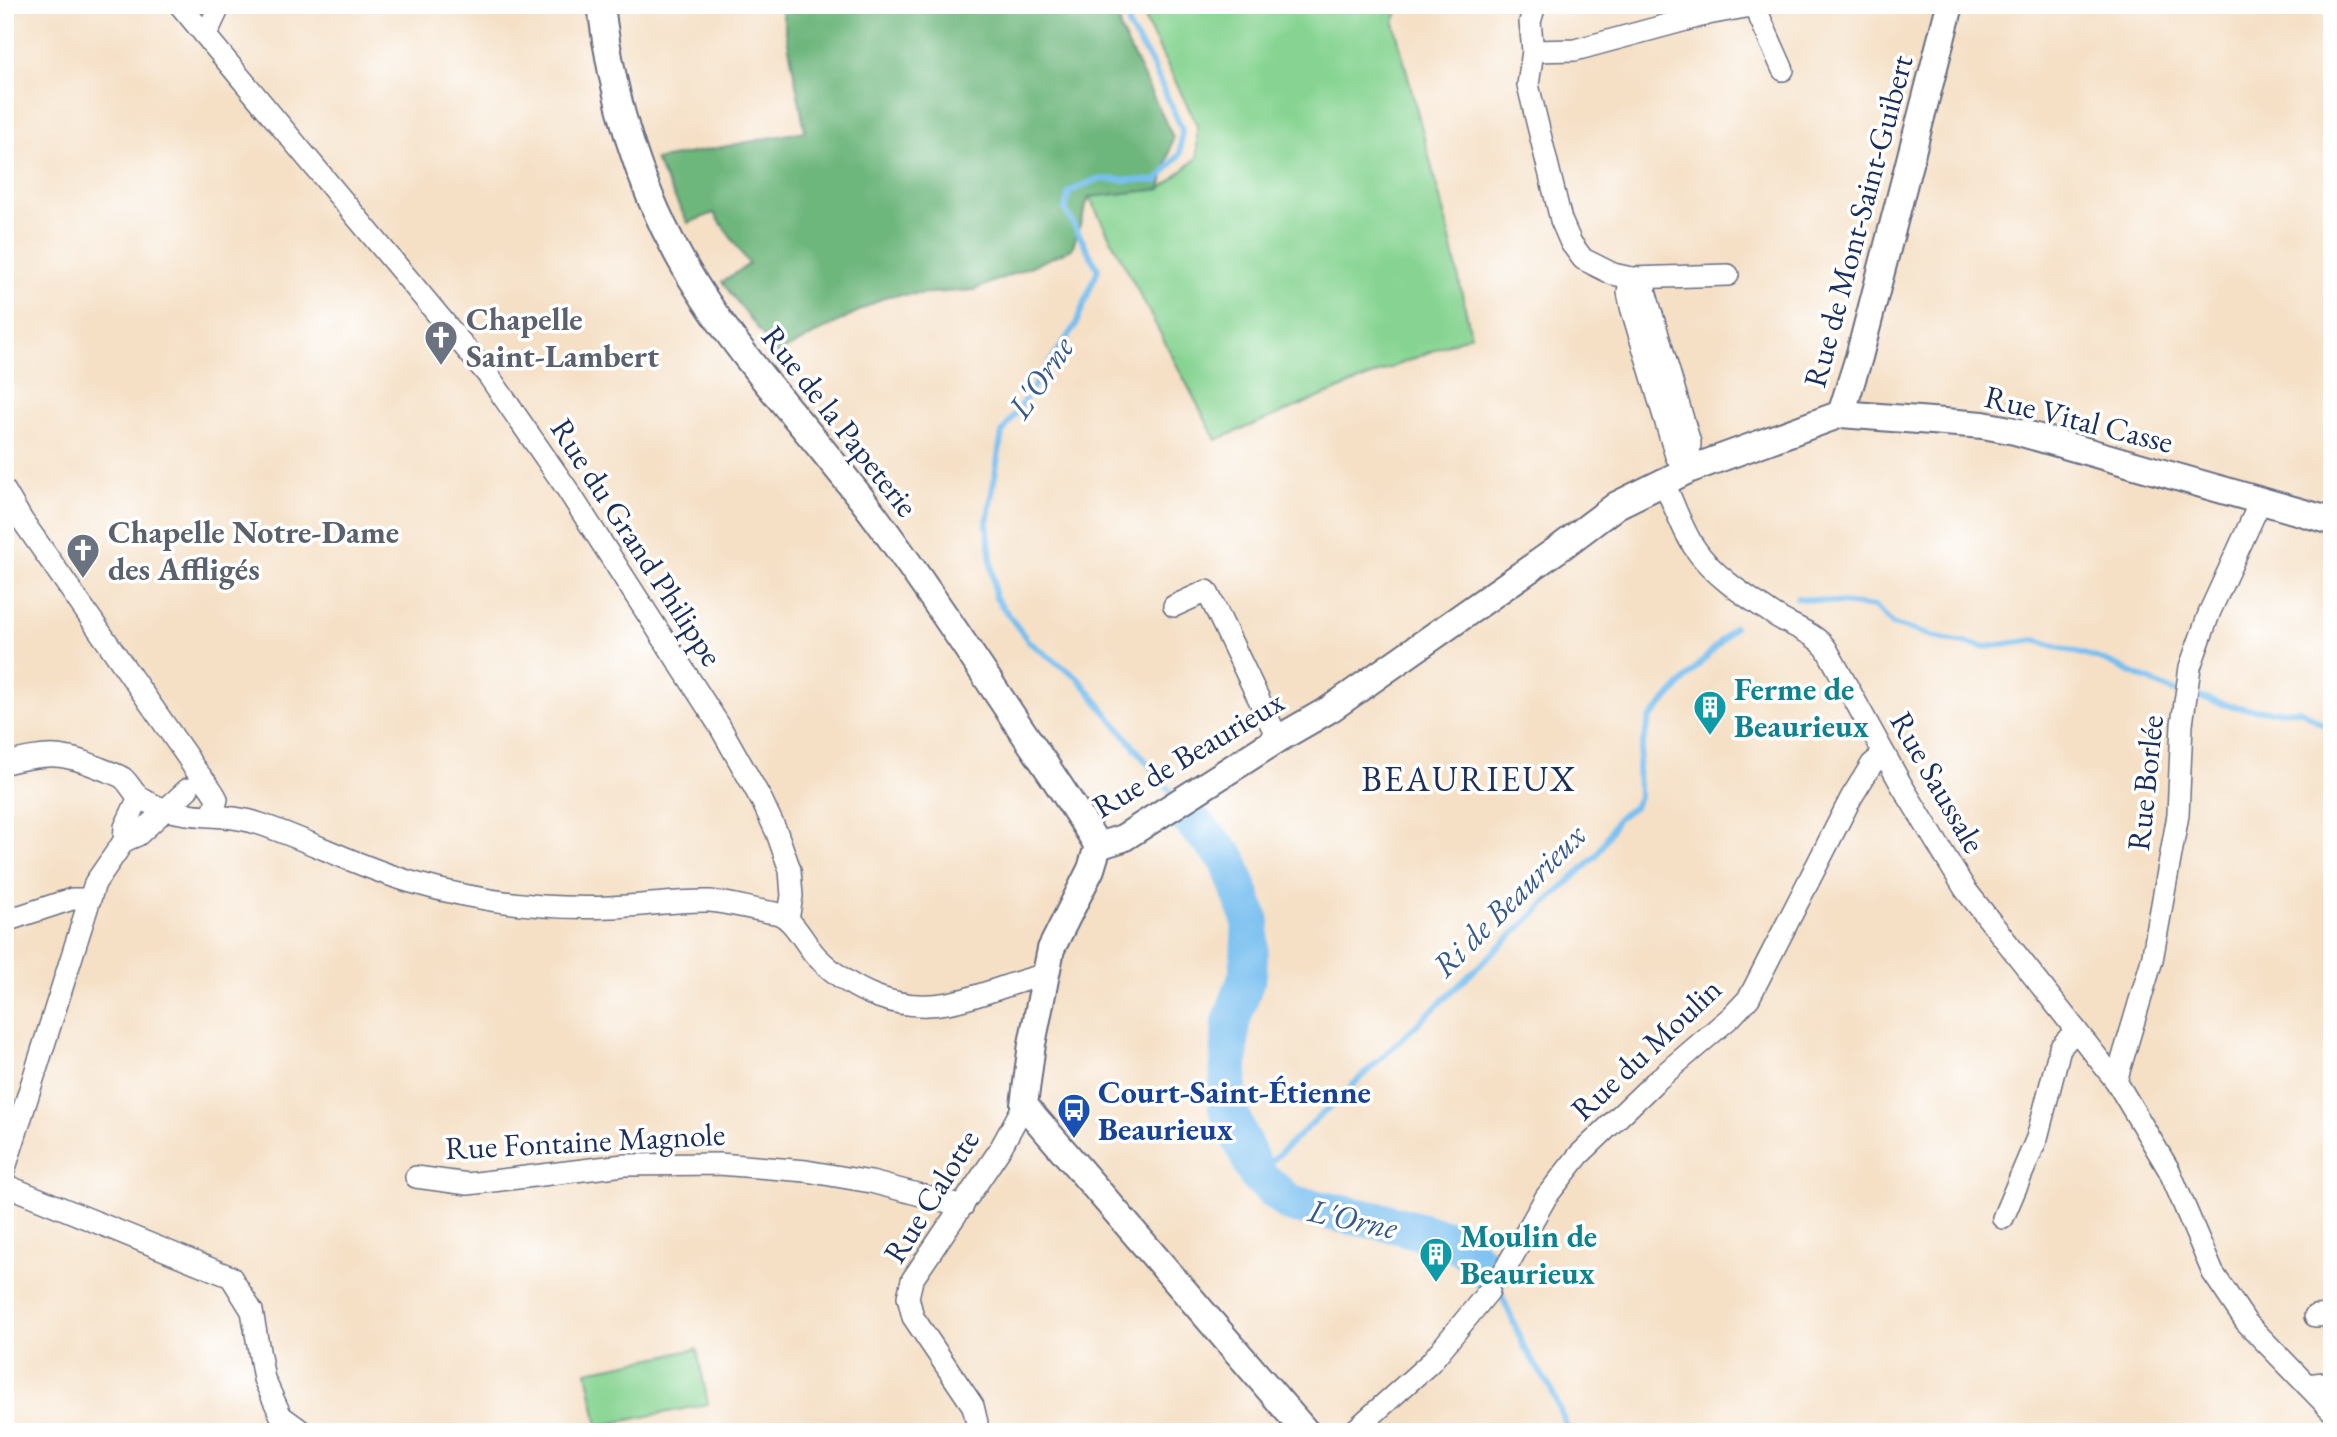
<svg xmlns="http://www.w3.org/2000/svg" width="2337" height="1437" viewBox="0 0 2337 1437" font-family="'EB Garamond',serif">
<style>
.green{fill:#87d492;stroke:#518278;stroke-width:2}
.forest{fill:#6db67c;stroke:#44726d;stroke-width:2}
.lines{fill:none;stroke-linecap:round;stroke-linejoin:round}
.stream{stroke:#78bff0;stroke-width:6}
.river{stroke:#78bff0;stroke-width:38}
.minor-casing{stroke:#676d82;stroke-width:24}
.tertiary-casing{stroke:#676d82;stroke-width:30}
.minor{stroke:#fff;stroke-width:21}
.tertiary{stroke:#fff;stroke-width:26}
.labels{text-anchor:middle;stroke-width:7;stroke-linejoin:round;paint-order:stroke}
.street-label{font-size:32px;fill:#1b2f5e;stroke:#fff}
.worship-label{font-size:32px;font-weight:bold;fill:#5b616d;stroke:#fff;text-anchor:start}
.culture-label{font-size:32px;font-weight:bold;fill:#0d838f;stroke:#fff;text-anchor:start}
.transit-label{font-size:32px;font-weight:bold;fill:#164399;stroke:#fff;text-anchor:start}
.water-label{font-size:33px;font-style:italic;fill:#375a8a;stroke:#fff}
.quarter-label{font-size:35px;letter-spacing:2px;fill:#1b2f5e;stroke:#fff}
</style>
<rect width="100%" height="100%" fill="#fff"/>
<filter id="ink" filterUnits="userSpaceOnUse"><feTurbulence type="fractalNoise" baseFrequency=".0143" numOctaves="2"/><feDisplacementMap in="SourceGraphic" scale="14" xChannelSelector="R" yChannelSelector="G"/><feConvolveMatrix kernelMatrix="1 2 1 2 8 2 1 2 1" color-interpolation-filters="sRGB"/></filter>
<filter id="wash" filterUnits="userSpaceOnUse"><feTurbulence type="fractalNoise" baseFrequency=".00686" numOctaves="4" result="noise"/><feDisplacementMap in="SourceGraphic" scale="28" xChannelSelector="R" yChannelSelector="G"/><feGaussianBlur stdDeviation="1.57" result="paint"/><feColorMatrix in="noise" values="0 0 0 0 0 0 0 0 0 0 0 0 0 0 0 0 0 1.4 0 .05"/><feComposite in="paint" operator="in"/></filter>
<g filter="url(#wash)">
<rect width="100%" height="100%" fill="#f5e0c6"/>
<!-- green -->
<g class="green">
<polygon points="1145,5 1400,5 1394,23 1447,225 1471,335 1216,440 1089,197 1161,189 1197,158 1197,125 1146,22"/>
<polygon points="697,1349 708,1404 598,1426 587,1371"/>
</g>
<!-- forest -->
<polygon class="forest" points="782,5 1119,5 1120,29 1173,137 1161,189 1089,197 1072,249 974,290 887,296 777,354 722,282 749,264 714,213 688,223 655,160 805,131 782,11"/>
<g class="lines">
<!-- stream -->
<g class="stream">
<polyline points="1128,5 1129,27 1150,60 1182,129 1180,154 1157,181 1097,179 1069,192 1065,209 1098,269 1075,326 1002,433 987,523 995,597 1029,642 1078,678 1171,792"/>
<polyline points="1797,598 1876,607 1892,624 1942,639 1986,647 2035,640 2103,660 2175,692"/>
<polyline points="2199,697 2230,706 2269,711 2300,710 2327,727 2332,726"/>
<polyline points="1257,1175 1597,855 1618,818 1634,807 1639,797 1638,764 1649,719 1734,627"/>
<polyline points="1490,1274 1503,1298 1524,1347 1551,1389 1569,1432"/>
</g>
<!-- river -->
<polyline class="river" points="1187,816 1228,859 1251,922 1248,974 1231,1022 1227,1108 1257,1175 1291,1204 1394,1224 1444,1238 1464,1248 1490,1274"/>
</g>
</g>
<g filter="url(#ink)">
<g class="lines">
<defs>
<g id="minor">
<polyline points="180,5 488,375 567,489 719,725 762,801 777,833 790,870 792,896 788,920"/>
<polyline points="1535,5 1530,22 1533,51 1528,85 1561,220 1571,243 1583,259 1613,274 1631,278 1728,275"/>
<polyline points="1755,7 1783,70"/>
<polyline points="206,35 220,5"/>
<polyline points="1533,51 1575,50 1708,14 1756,5"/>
<polyline points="1631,278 1645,291 1690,443 1688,470"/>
<polyline points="1631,278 1628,292 1631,307 1676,456 1688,470"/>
<path d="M1664,483C1674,504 1681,527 1694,547C1713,576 1747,597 1776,616C1793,627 1813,632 1826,648L1902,786L1965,889L2116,1081L2169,1170L2213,1273L2246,1322L2332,1411"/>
<path d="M5,491L22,520L188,758C195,773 209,782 217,799L213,814"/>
<polyline points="1174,606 1207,591 1278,739"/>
<path d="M5,763C48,754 61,751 102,769C109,772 117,774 123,778C128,782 132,790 137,795C144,801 158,807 167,810C197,819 229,813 260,824C311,841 359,867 411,882C476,901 542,910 610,907C643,906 677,900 710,901C732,903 754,910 775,913C793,916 805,945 817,957C852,992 897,1012 948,1003C981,997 1012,982 1044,975"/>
<polyline points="124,841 125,827 139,797"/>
<polyline points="5,921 72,899 90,899"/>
<polyline points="2116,1081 2152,960 2178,815 2182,724 2190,667 2210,611 2261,500"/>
<polyline points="5,1168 95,883 124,841 138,835 188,789"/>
<polyline points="416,1177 468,1184 624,1165 719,1164 806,1171 871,1182 963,1206"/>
<polyline points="5,1185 231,1277 252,1311 264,1379 281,1416 303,1432"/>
<polyline points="2003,1218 2037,1138 2060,1048 2076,1030"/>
<polyline points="1502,1275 1546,1197 1579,1155 1655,1082 1732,1016 1749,998 1851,798 1872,764 1884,754"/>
<polyline points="2315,1316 2332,1315"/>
<polyline points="2307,1385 2332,1382"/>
<polyline points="977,1432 977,1423 973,1406 913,1317 908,1297 912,1280 999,1151 1024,1105"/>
<polyline points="1353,1432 1430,1363 1489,1291"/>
</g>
<g id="tertiary">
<path d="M601,5C614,115 649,219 712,310C762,383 824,447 876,518C921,579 963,642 1005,705C1036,752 1069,798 1098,846"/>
<polyline points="1841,414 1859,357 1950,5"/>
<polyline points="1098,846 1123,838 1278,739 1330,709 1561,547 1617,505 1688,470 1841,414 1983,425 2015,431 2332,521"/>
<polyline points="1098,846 1091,869 1051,949 1032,1044 1024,1105 1306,1432"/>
</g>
</defs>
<!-- minor casing -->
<use href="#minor" class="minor-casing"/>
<!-- tertiary casing -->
<use href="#tertiary" class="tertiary-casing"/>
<!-- minor -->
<use href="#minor" class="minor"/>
<!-- tertiary -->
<use href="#tertiary" class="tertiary"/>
</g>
</g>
<!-- icons -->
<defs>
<symbol id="church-pin" viewBox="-11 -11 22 30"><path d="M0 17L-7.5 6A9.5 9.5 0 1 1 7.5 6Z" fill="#6b7280" stroke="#fff"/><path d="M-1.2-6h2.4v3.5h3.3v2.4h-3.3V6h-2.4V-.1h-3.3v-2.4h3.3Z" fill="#fff"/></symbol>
<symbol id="building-pin" viewBox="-11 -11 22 30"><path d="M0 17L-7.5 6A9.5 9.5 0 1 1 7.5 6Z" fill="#0f9aa8" stroke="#fff"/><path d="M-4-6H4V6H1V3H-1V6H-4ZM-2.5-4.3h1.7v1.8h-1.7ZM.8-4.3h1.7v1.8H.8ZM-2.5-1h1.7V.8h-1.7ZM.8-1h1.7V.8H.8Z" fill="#fff"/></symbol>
<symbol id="bus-pin" viewBox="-11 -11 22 30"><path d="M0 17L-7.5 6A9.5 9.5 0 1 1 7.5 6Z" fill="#1a4fb4" stroke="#fff"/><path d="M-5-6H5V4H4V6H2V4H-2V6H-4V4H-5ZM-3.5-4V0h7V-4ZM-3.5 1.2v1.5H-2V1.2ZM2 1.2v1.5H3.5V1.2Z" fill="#fff"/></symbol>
</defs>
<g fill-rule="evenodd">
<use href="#church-pin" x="422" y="318" width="38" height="52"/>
<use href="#church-pin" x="64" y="531" width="38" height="52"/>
<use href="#building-pin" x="1691" y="688" width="38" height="52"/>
<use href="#bus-pin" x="1055" y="1091" width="38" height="52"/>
<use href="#building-pin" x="1417" y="1235" width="38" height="52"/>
</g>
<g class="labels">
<!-- street labels -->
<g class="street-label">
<text transform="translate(1858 221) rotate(-75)" y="11">Rue de Mont-Saint-Guibert</text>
<text transform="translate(2079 419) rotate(14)" y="11">Rue Vital Casse</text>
<text transform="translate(840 421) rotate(52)" y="11">Rue de la Papeterie</text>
<text transform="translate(637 542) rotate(57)" y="11">Rue du Grand Philippe</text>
<text transform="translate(1188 754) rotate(-31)" y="11">Rue de Beaurieux</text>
<text transform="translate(1938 782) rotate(60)" y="11">Rue Saussale</text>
<text transform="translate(2145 783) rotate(-84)" y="11">Rue Borlée</text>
<text transform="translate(1646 1049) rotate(-43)" y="11">Rue du Moulin</text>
<text transform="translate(585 1141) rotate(-3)" y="11">Rue Fontaine Magnole</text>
<text transform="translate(931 1196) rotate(-58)" y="11">Rue Calotte</text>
</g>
<!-- worship labels -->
<g class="worship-label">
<text x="466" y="330">Chapelle<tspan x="466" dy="37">Saint-Lambert</tspan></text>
<text x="108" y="543">Chapelle Notre-Dame<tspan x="108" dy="37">des Affligés</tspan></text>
</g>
<!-- culture labels -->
<g class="culture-label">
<text x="1734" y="700">Ferme de<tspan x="1734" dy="37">Beaurieux</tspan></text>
<text x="1460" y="1247">Moulin de<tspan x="1460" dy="37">Beaurieux</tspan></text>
</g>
<!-- transit labels -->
<g class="transit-label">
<text x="1098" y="1103">Court-Saint-Étienne<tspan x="1098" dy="37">Beaurieux</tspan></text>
</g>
<!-- water labels -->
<g class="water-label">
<text transform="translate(1040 377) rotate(-56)" y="12">L'Orne</text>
<text transform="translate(1508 900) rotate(-45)" y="12">Ri de Beaurieux</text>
<text transform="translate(1353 1218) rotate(12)" y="12">L'Orne</text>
</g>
<!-- quarter labels -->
<g class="quarter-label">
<text x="1469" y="791">BEAURIEUX</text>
</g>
</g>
<!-- margin -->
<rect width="2337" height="1437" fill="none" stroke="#fff" stroke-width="28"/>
</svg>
